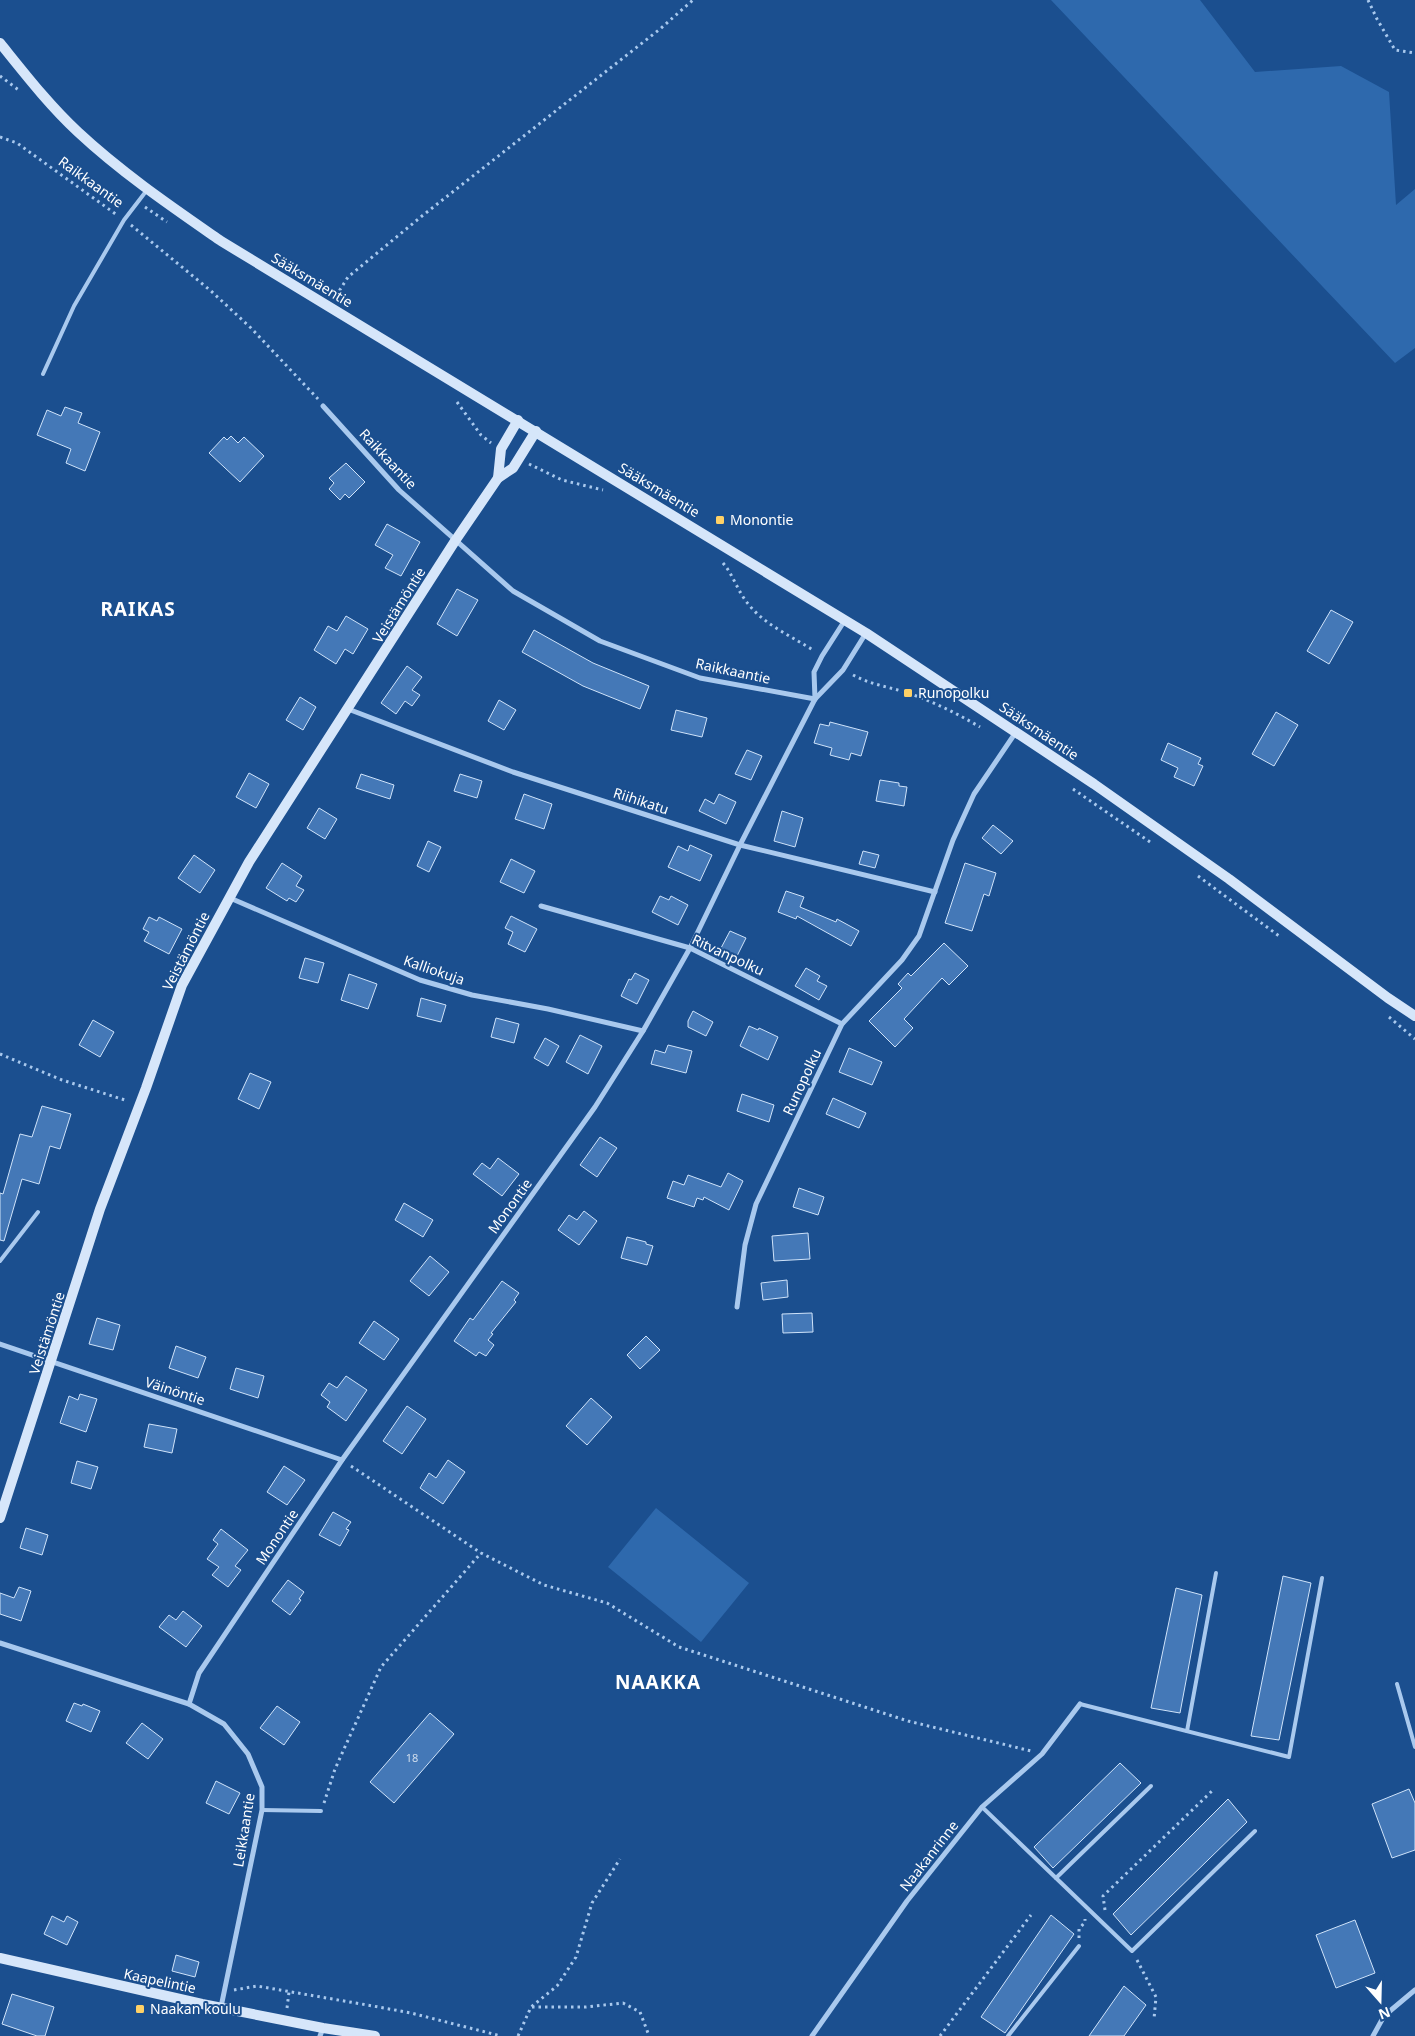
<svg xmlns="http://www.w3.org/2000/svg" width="1415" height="2036" viewBox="0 0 1415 2036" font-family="'Noto Sans',sans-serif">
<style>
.green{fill:#2e69ad}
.building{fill:#4478b7;stroke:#cfe3fa}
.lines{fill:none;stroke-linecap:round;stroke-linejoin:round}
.path{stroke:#a9c9ee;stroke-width:3;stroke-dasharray:2.5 4;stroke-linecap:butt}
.lane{stroke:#a9c9ee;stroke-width:4}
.street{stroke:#a9c9ee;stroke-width:5}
.secondary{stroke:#d6e6fa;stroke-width:10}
.poi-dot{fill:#ffd166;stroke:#1b4f8f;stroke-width:2}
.labels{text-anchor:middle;stroke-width:4;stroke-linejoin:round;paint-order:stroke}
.number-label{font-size:11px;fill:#d0dded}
.street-label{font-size:14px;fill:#fff;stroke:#1b4f8f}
.poi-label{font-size:14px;fill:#fff;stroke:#1b4f8f;text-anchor:start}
.district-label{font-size:19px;font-weight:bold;letter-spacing:1px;fill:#fff;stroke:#1b4f8f}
</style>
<rect width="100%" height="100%" fill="#1b4f8f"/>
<!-- green -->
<g class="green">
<polygon points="1051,0 1200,0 1255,72 1341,66 1389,92 1396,205 1415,189 1415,348 1395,363"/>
<polygon points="656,1508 749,1583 701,1642 608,1567"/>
</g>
<!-- building -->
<g class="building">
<polygon points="65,407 82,413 78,423 100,432 85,471 66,463 71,449 37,435 47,410 61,416"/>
<polygon points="231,436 238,443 244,437 264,456 240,482 209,453 224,437 227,440"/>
<polygon points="346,463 365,482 349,498 345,494 340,500 329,489 334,483 329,478"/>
<polygon points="387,524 420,542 401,576 385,568 393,555 375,545"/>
<polygon points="457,589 478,600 457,636 437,624"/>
<polygon points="1331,610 1353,622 1329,664 1307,651"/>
<polygon points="346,616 368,629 353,654 345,649 336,664 314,650 328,626 337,631"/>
<polygon points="534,630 593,663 649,686 640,709 583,686 522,652"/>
<polygon points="407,666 422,677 412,690 420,695 412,706 405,701 396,714 381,703"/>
<polygon points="300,697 316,707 303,730 286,720"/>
<polygon points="499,700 516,710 504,730 488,721"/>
<polygon points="676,710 707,718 702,737 671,730"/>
<polygon points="1276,712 1298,725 1274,766 1252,754"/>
<polygon points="830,722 868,732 861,756 851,753 849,760 830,755 832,748 814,743 820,724 829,726"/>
<polygon points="1168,743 1201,758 1198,764 1203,766 1194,786 1174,777 1178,768 1161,760"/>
<polygon points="747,750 762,756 751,780 735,774"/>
<polygon points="249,773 269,784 256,808 236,797"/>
<polygon points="361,774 394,785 390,799 356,788"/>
<polygon points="460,774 482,781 477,798 454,791"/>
<polygon points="880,780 899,783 899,786 907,787 904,806 876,801"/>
<polygon points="524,794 552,804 544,829 515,819"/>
<polygon points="719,794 736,802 726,824 699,811 705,799 714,804"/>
<polygon points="319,808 337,819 325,839 307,828"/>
<polygon points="782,811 803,818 795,847 774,841"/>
<polygon points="993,825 1013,841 1001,854 982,838"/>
<polygon points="428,841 441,847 429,872 417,866"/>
<polygon points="690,845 712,855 700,881 668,867 678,846 688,851"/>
<polygon points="863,851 879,855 875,868 859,864"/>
<polygon points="194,855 215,870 200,893 178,878"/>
<polygon points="511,859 535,871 524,893 500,882"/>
<polygon points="282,863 302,876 296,886 304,890 296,902 289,898 287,901 266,888"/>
<polygon points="965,863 996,873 989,896 984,894 972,931 945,923"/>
<polygon points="786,891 804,897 800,907 836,922 837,919 859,931 851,946 797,916 796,919 778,912"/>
<polygon points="660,896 669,900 671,896 688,905 678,925 652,912"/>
<polygon points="511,916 537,929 525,952 508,944 513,932 505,928"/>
<polygon points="149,917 157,921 159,917 182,929 169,954 144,941 149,932 143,929"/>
<polygon points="730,931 746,938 737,956 721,948"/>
<polygon points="944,943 968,966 949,985 942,978 904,1019 913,1028 895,1047 869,1021 902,988 898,984 908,973 911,976"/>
<polygon points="305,958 324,963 318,983 299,978"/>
<polygon points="806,968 820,976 817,981 827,986 819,1000 795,986"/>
<polygon points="635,973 649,980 637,1004 621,996 629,979 631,980"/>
<polygon points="349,974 377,984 368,1009 341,1000"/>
<polygon points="421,998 446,1005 441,1022 417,1016"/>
<polygon points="693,1011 713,1022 706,1036 688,1027 688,1021"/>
<polygon points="496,1018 519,1024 514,1043 491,1037"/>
<polygon points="93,1020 114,1032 100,1057 79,1045"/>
<polygon points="749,1026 758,1030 759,1028 778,1037 768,1060 740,1046"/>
<polygon points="580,1035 602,1046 588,1074 566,1062"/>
<polygon points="545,1038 559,1046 548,1066 534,1058"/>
<polygon points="668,1045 692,1051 686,1073 651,1064 655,1050 665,1053"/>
<polygon points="849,1048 882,1062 872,1085 839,1072"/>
<polygon points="250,1073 271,1082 259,1109 238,1099"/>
<polygon points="742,1094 774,1105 769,1122 737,1111"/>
<polygon points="833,1098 866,1113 859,1128 826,1114"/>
<polygon points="42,1106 71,1114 60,1149 50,1146 39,1184 22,1179 4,1241 0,1240 0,1193 3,1194 20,1134 32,1137"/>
<polygon points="600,1137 617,1148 597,1177 580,1165"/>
<polygon points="498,1158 519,1174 502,1196 473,1174 482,1163 490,1169"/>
<polygon points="728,1173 743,1181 729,1210 704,1197 703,1200 697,1198 694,1207 667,1198 673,1181 684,1185 688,1175 721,1187"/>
<polygon points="799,1188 824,1197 818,1215 793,1207"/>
<polygon points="404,1203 433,1220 423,1237 395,1220"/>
<polygon points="584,1211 597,1221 579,1245 558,1230 569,1215 577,1220"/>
<polygon points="808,1233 810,1259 774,1261 772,1236"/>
<polygon points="627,1237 646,1242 646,1244 653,1246 647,1265 621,1258"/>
<polygon points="430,1256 449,1272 429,1296 410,1281"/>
<polygon points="787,1280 788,1297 763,1300 761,1283"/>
<polygon points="502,1281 519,1293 514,1300 516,1302 491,1333 493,1334 488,1340 494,1345 486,1356 479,1352 476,1356 454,1341 470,1318 473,1320"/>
<polygon points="812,1313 813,1332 783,1333 782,1314"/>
<polygon points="97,1318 120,1325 113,1350 89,1344"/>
<polygon points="374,1321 399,1339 384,1360 359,1343"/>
<polygon points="646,1336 660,1350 640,1369 627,1355"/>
<polygon points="176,1346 206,1357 198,1378 169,1368"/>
<polygon points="236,1368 264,1376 258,1398 230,1389"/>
<polygon points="346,1376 367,1390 346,1421 327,1407 330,1402 321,1395 329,1383 337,1388"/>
<polygon points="80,1394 97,1399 86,1432 60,1423 69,1396 78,1400"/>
<polygon points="591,1398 612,1417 587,1445 566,1426"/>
<polygon points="407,1406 426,1419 402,1454 383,1441"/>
<polygon points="149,1424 177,1429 172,1453 144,1447"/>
<polygon points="448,1460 465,1472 443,1504 420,1488 429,1473 436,1478"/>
<polygon points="77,1461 98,1467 91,1489 71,1483"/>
<polygon points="284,1466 305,1480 287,1505 267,1492"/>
<polygon points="333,1512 351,1522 346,1529 349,1530 340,1546 319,1535"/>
<polygon points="26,1528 48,1535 42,1555 20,1548"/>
<polygon points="221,1529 248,1550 235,1566 241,1570 228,1587 212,1575 219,1567 207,1559 218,1544 213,1540"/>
<polygon points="1283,1576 1311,1583 1279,1740 1251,1736"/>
<polygon points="288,1580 304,1592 299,1599 301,1600 290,1615 272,1601"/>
<polygon points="19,1587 31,1591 21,1621 0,1614 0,1593 14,1598"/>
<polygon points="1176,1588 1202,1595 1180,1713 1151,1708"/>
<polygon points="183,1611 202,1626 186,1647 159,1627 169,1615 176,1620"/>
<polygon points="74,1703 82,1706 83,1704 100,1711 91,1732 66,1721"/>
<polygon points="277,1706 300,1722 284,1745 260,1728"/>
<polygon points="430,1713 454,1734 394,1803 370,1782"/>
<polygon points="142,1723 163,1739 148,1759 126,1743"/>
<polygon points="1120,1763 1141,1783 1053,1868 1034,1847"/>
<polygon points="216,1781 240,1793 229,1814 206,1803"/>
<polygon points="1409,1789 1415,1803 1415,1850 1392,1858 1372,1804"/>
<polygon points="1228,1799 1247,1822 1131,1935 1113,1914"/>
<polygon points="1051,1915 1074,1934 1005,2033 981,2017"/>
<polygon points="52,1916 64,1922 67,1916 78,1922 67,1945 44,1934"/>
<polygon points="1355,1920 1375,1973 1336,1988 1316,1935"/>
<polygon points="176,1955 199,1962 195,1977 172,1971"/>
<polygon points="1124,1986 1146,2005 1124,2036 1089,2036"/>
<polygon points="12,1994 54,2007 45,2036 37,2036 2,2024"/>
</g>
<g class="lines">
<!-- path -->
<g class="path">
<polyline points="1368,0 1377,19 1395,50 1415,53"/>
<polyline points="0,76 20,91"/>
<polyline points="0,137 17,143 117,215"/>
<polyline points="145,207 167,222"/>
<polyline points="131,225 211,291 251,328 318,399"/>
<polyline points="336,296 348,277 422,216 660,29 693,0"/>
<polyline points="457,402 481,435 491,443"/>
<polyline points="529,464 562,480 603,490"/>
<path d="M723,563C734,576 738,593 750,606C764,624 794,638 813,650"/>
<path d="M853,675C871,685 891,687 911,694C936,703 958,714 980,727"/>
<polyline points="1073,789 1150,842"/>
<polyline points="1198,876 1279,936"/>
<polyline points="1389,1017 1415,1039"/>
<polyline points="0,1054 62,1080 128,1101"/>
<polyline points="351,1466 481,1553 544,1585 607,1603 679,1647 908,1721 1031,1751"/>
<polyline points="324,1803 335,1769 381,1667 481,1553"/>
<polyline points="1105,1910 1103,1896 1214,1789"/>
<polyline points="1079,1938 1079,1929 1085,1922 1085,1919"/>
<polyline points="1137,1960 1156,1997 1154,2019"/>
<polyline points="234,1990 257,1986 373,2006 411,2013 501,2036"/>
<polyline points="532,2007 586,2007 623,2003 640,2012 648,2033 647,2036"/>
<polyline points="287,2008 289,1992"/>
<polyline points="518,2036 531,2007 557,1986 576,1957 592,1903 620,1859"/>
<polyline points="940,2036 1031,1915"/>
</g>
<!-- lane -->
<g class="lane">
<polyline points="43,374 74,306 124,220 147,190"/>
<polyline points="0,1261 38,1212"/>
<polyline points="1397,1684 1415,1747"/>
<polyline points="1080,1704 1289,1757 1322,1578"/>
<polyline points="1187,1731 1216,1573"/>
<polyline points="982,1807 1132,1951 1255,1831"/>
<polyline points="262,1810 321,1811"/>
<polyline points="1056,1878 1151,1786"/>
<polyline points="1008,2036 1079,1946"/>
</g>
<!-- street -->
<g class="street">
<polyline points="323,406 399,490 513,591 600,641 700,678 815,699"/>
<polyline points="815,699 814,672 822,656 845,620"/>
<polyline points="348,709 513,772 740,845 935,892"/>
<polyline points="230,898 420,980 472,995 548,1009 643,1031"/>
<polyline points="541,906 690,948 842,1024"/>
<polyline points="737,1307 745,1245 756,1204 842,1024 902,960 919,936 953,840 974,794 1016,732"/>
<polyline points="0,1344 342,1460"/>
<polyline points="0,1643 189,1704 224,1724 248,1754 262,1787 262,1810 221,2007"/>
<polyline points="189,1704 199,1673 342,1460 595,1107 643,1031 690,948 740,845 815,699 843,670 866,633"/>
<polyline points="320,2036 323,2028"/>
<polyline points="812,2036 907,1901 982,1807 1042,1754 1080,1704"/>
<polyline points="1373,2036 1384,2016 1415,1990"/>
</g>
<!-- secondary -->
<g class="secondary">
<path d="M0,43C25,74 49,105 78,132C122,173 172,207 221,241L866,633L1094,784L1229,879L1388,998L1415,1016"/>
<polyline points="498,478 501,449 518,420"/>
<polyline points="0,1518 100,1209 146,1088 182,985 249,862 455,541 498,478 513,468 536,431"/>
<polyline points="0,1958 202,2004 323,2028 375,2036"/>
</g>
</g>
<!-- markers -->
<g class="poi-dot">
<rect x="715" y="515" width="10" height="10" rx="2.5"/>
<rect x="903" y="688" width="10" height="10" rx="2.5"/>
<rect x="135" y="2004" width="10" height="10" rx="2.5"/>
</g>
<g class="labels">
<!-- number labels -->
<g class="number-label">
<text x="412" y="1762">18</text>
</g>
<!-- street labels -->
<g class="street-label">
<text transform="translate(91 182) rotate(36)" y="5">Raikkaantie</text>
<text transform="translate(312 280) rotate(31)" y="5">Sääksmäentie</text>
<text transform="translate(388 459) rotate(47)" y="5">Raikkaantie</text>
<text transform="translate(659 490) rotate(31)" y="5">Sääksmäentie</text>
<text transform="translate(399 605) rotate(-58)" y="5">Veistämöntie</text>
<text transform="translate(733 671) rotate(12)" y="5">Raikkaantie</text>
<text transform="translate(1039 731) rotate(34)" y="5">Sääksmäentie</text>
<text transform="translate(641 801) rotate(18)" y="5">Riihikatu</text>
<text transform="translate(186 951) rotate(-63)" y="5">Veistämöntie</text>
<text transform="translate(728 955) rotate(25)" y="5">Ritvanpolku</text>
<text transform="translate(434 970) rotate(19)" y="5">Kalliokuja</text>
<text transform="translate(802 1082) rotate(-65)" y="5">Runopolku</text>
<text transform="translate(510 1206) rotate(-54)" y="5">Monontie</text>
<text transform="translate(47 1333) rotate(-72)" y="5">Veistämöntie</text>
<text transform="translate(175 1391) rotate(18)" y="5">Väinöntie</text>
<text transform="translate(277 1537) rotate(-56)" y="5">Monontie</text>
<text transform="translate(244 1830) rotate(-81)" y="5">Leikkaantie</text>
<text transform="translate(929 1856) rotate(-52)" y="5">Naakanrinne</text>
<text transform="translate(160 1981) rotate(12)" y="5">Kaapelintie</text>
</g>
<!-- poi labels -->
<g class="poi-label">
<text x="730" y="525">Monontie</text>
<text x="918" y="698">Runopolku</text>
<text x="150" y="2014">Naakan koulu</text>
</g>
<!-- district labels -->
<g class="district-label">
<text x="138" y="616">RAIKAS</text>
<text x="658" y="1689">NAAKKA</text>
</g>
</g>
<!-- north arrow -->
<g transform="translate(1380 2001) rotate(160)" stroke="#1b4f8f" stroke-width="4" paint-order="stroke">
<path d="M0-4L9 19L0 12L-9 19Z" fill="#ffffff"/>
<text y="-8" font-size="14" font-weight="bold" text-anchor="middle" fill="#ffffff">N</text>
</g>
</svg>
